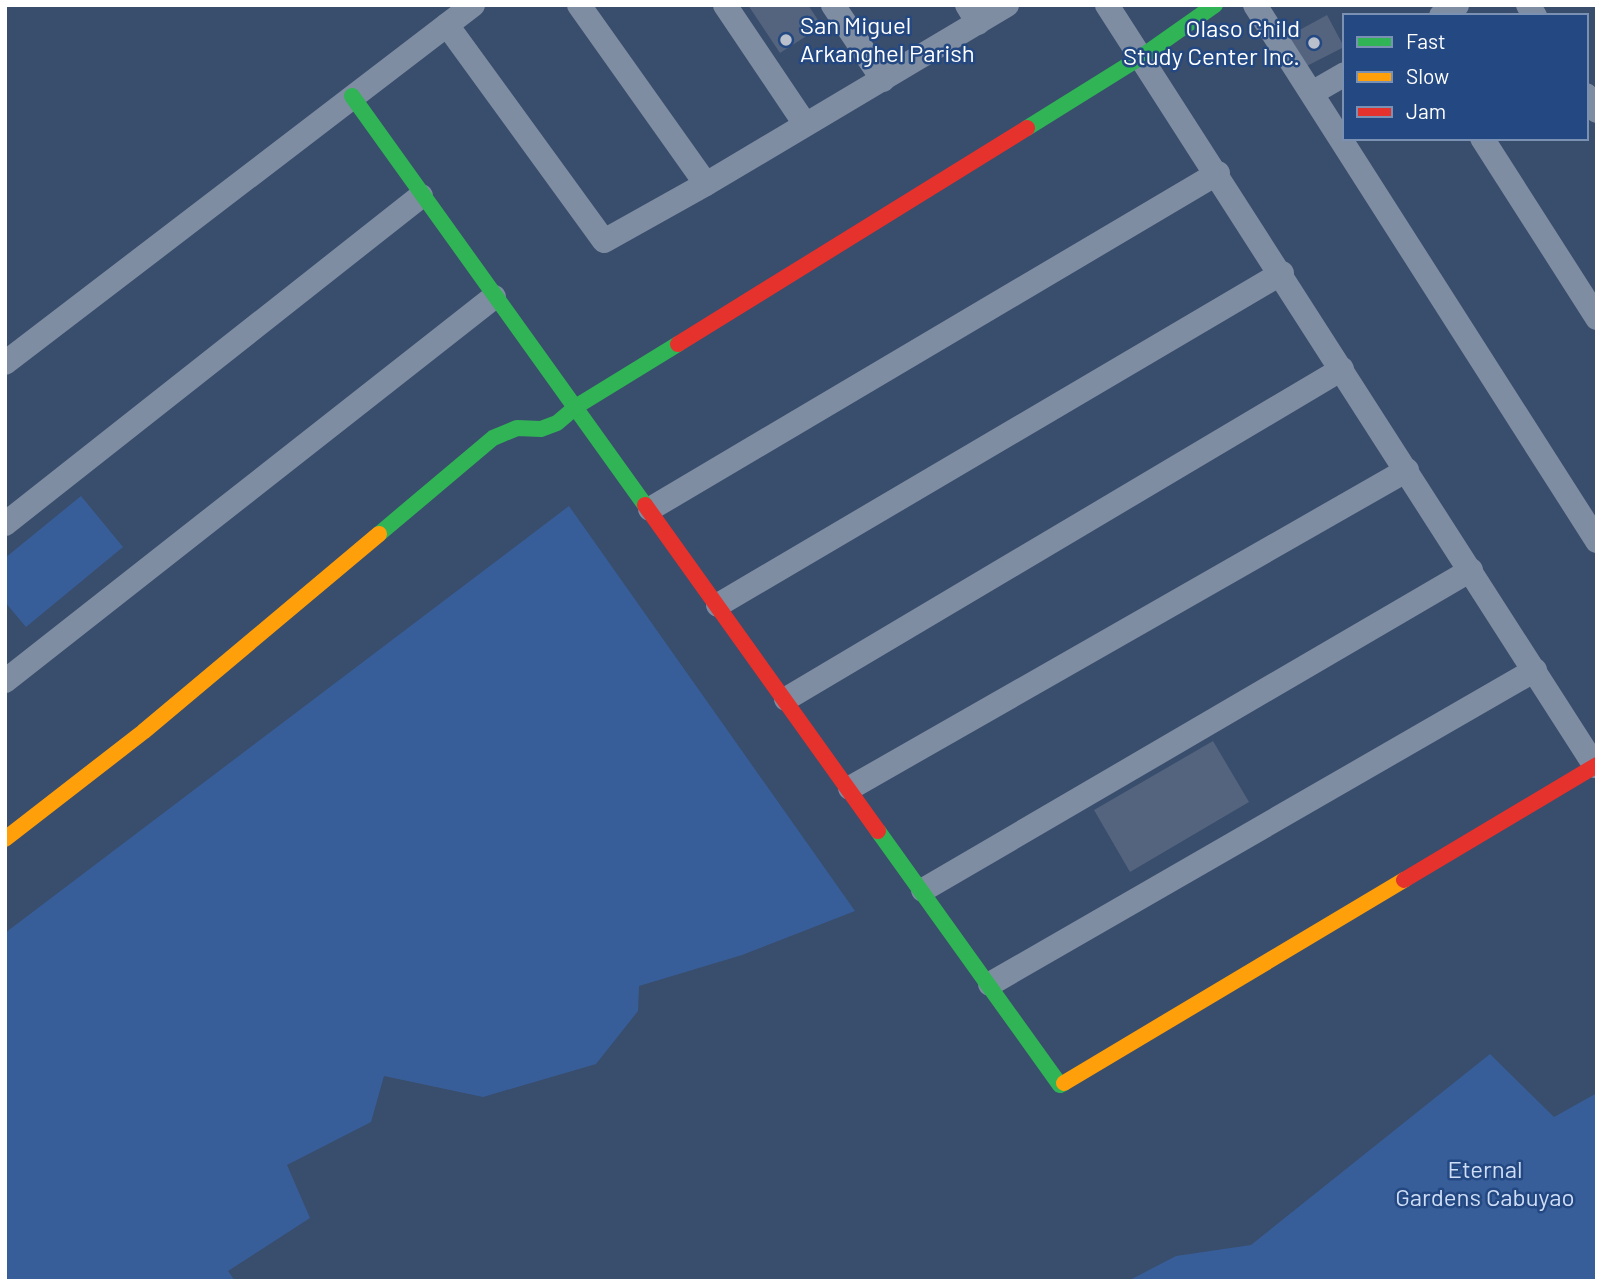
<svg xmlns="http://www.w3.org/2000/svg" width="1602" height="1286" viewBox="0 0 1602 1286" font-family="Barlow,sans-serif">
<style>
.green{fill:#385e99}
.building{fill:#54647e}
.lines{fill:none;stroke-linecap:round;stroke-linejoin:round}
.street{stroke:#7f8da2;stroke-width:24}
.fast{stroke:#30b455;stroke-width:16}
.slow{stroke:#ff9f0a;stroke-width:16}
.jam{stroke:#e5322d;stroke-width:16}
.poi-dot{fill:#bac1cc;stroke:#234882;stroke-width:2.5}
.labels{text-anchor:middle;stroke-width:5;stroke-linejoin:round;paint-order:stroke}
.poi-label{font-size:24px;fill:#fff;stroke:#234882;text-anchor:start}
.park-label{font-size:24px;fill:#cfdef6;stroke:#234882}
</style>
<rect width="100%" height="100%" fill="#394d6c"/>
<!-- green -->
<g class="green">
<polygon points="81,496 123,547 26,627 5,602 5,558"/>
<polygon points="569,506 855,911 742,955 639,986 638,1011 596,1064 483,1097 384,1076 371,1122 287,1165 310,1218 228,1271 235,1281 5,1281 5,933"/>
<polygon points="1490,1054 1554,1117 1597,1093 1597,1281 1128,1281 1176,1256 1251,1245"/>
</g>
<!-- building -->
<g class="building">
<polygon points="748,5 808,5 822,26 780,53"/>
<polygon points="1327,15 1344,47 1301,69 1283,39"/>
<polygon points="1213,741 1249,802 1130,872 1094,810"/>
</g>
<g class="lines">
<!-- street -->
<g class="street">
<polyline points="579,5 706,184"/>
<polyline points="725,5 805,124"/>
<polyline points="833,5 883,80"/>
<polyline points="967,5 978,23"/>
<polyline points="1107,5 1595,766"/>
<polyline points="1255,5 1597,541"/>
<polyline points="1528,5 1535,16"/>
<polyline points="1441,16 1457,5"/>
<polyline points="447,25 604,241 706,184 1007,5"/>
<polyline points="1312,93 1345,74"/>
<polyline points="1586,95 1597,111"/>
<polyline points="1482,138 1597,318"/>
<polyline points="5,363 473,5"/>
<polyline points="650,509 1218,173"/>
<polyline points="5,524 421,196"/>
<polyline points="718,605 1282,273"/>
<polyline points="5,681 494,297"/>
<polyline points="786,699 1342,369"/>
<polyline points="850,788 1407,470"/>
<polyline points="923,890 1471,570"/>
<polyline points="990,984 1535,670"/>
</g>
<!-- fast -->
<g class="fast">
<polyline points="352,96 645,505"/>
<polyline points="1027,128 1141,57 1215,5"/>
<polyline points="379,534 493,438 517,428 541,429 557,423 577,406 678,344"/>
<polyline points="878,831 1060,1085 1064,1083"/>
</g>
<!-- slow -->
<g class="slow">
<polyline points="5,839 143,732 379,534"/>
<polyline points="1064,1083 1404,880"/>
</g>
<!-- jam -->
<g class="jam">
<polyline points="678,344 1027,128"/>
<polyline points="645,505 878,831"/>
<polyline points="1404,880 1597,765"/>
</g>
</g>
<!-- markers -->
<g class="poi-dot">
<circle cx="786" cy="40" r="7"/>
<circle cx="1314" cy="43" r="7"/>
</g>
<g class="labels">
<!-- poi labels -->
<g class="poi-label">
<text x="800" y="34">San Miguel<tspan x="800" dy="28">Arkanghel Parish</tspan></text>
<text x="1300" y="37" text-anchor="end">Olaso Child<tspan x="1300" dy="28">Study Center Inc.</tspan></text>
</g>
<!-- park labels -->
<g class="park-label">
<text x="1485" y="1178">Eternal<tspan x="1485" dy="28">Gardens Cabuyao</tspan></text>
</g>
</g>
<!-- border -->
<rect width="1602" height="1286" fill="none" stroke="#ffffff" stroke-width="14"/>
<!-- legend -->
<rect x="1343" y="14" width="245" height="126" fill="#234882" stroke="#7b91b4" stroke-width="2"/>
<rect x="1357" y="37" width="35" height="10" fill="#30b455" stroke="#7b91b4" stroke-width="2"/>
<text x="1406" y="49" font-size="21" fill="#ffffff">Fast</text>
<rect x="1357" y="72" width="35" height="10" fill="#ff9f0a" stroke="#7b91b4" stroke-width="2"/>
<text x="1406" y="84" font-size="21" fill="#ffffff">Slow</text>
<rect x="1357" y="107" width="35" height="10" fill="#e5322d" stroke="#7b91b4" stroke-width="2"/>
<text x="1406" y="119" font-size="21" fill="#ffffff">Jam</text>
</svg>
